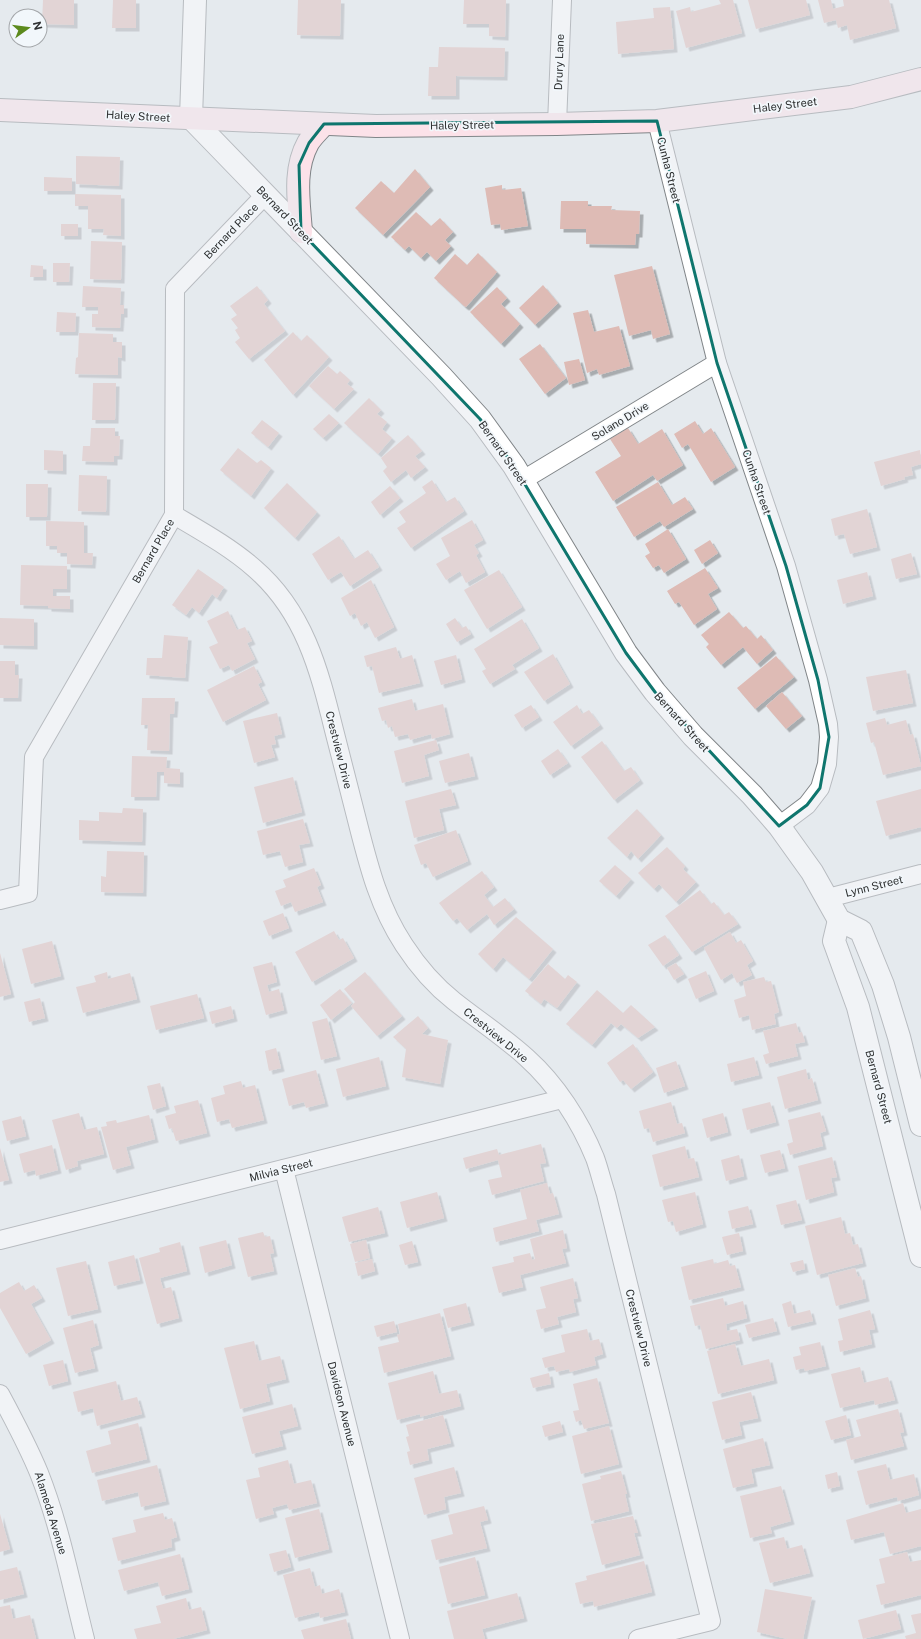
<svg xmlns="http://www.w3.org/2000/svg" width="921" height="1639" viewBox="0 0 921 1639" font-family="'Public Sans',sans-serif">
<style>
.building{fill:#debbb5;filter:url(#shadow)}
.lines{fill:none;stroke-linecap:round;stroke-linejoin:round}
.minor-casing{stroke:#808588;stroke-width:20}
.tertiary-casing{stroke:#808588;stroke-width:24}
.secondary-casing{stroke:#808588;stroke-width:24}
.minor{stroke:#fff;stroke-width:18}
.tertiary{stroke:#fff;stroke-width:22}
.secondary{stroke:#fce2e9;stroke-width:22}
.marked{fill:none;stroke:#0f766e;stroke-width:3;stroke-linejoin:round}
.labels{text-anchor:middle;stroke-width:3.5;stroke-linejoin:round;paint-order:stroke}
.street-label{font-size:11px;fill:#2e3031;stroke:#f2f7fb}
</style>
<defs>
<filter id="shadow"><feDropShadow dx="3.5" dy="3.5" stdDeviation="0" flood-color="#0004"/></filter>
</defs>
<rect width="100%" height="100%" fill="#e5eaee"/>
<!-- building -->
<g class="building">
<polygon points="43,0 74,0 74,25 42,24"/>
<polygon points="113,0 136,0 136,28 112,28"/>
<polygon points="298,0 341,0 340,36 297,35"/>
<polygon points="464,0 506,0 505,37 489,36 489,24 463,24"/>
<polygon points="719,0 733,0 742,33 686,48 676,11 690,7 691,12 721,4"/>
<polygon points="748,0 806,0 810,15 756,29"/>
<polygon points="818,0 831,0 833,9 844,6 843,0 889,0 896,28 850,40 847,25 838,28 836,20 824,23"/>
<polygon points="670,7 674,49 618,54 616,22 654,18 653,8"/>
<polygon points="439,47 505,48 504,77 456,76 456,96 428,96 429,67 438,67"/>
<polygon points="76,156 120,157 119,186 76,184"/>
<polygon points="415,169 430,187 383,235 355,208 381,181 394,193"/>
<polygon points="44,177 72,178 72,191 44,191"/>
<polygon points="502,185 502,190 521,188 528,226 501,230 500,224 491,225 485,188"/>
<polygon points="75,194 121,195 121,236 103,235 104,229 88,229 88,206 75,206"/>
<polygon points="561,201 588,201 588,206 612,206 611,210 640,211 639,234 636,234 635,245 586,244 586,229 560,229"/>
<polygon points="416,212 431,226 440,218 453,232 445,240 451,246 436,261 427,252 421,258 409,246 405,250 391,237"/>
<rect x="61" y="224" width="17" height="12"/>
<polygon points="91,241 122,242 121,280 90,279"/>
<polygon points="478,253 497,272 466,307 464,306 434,278 455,254 467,265"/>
<polygon points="53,263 70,263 69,282 53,282"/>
<polygon points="31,265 43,266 43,277 30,277"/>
<polygon points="652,266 670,334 653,339 651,330 629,336 614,275"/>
<polygon points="543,285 558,303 535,325 519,308"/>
<polygon points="83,286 121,288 120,305 124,305 124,314 121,314 120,328 92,327 92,314 98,314 98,307 82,307"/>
<polygon points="257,286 268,300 264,304 285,331 249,359 235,342 240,338 235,330 238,328 231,319 237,315 230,306"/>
<polygon points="497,287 507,298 501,304 520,324 501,344 470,312"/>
<polygon points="588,310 594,332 619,326 630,366 599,375 597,369 587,373 573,313"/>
<polygon points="57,312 76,313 75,332 56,332"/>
<polygon points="293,332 301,341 307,335 329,357 293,395 264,360"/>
<polygon points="79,333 113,334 113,342 122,342 122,358 118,357 118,375 75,374 76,358 78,357"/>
<polygon points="540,344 566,378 545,394 519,359"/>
<polygon points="579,359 585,380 569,385 564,362"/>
<polygon points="328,366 337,374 340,371 350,380 347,384 354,389 334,409 309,386"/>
<polygon points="93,383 116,383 115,420 92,420"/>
<polygon points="369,398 381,410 377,414 387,422 382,429 392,438 378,454 344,423"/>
<polygon points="329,414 339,423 323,438 313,429"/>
<polygon points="262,420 279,433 268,447 251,433"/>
<polygon points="695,421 703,434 711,428 735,467 711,482 688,444 682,448 674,434"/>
<polygon points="91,428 115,428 115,436 120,436 119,456 114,456 114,462 82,461 83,446 90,446"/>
<polygon points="628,428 638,444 662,429 683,465 657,481 653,475 613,501 595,472 621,456 610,439"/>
<polygon points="408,435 422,451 415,456 425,467 411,478 406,470 391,482 383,471 387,467 381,458"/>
<polygon points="238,448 257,463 261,460 271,468 251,496 220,470"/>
<polygon points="44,450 63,451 63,471 44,470"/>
<polygon points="920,450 921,464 911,467 913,475 904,477 905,479 881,486 874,462"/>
<polygon points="79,475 107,476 106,512 78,511"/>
<polygon points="432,480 446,502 455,497 464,511 411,548 397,528 406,522 399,512 426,493 422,487"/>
<polygon points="658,482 672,505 685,497 693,509 664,527 660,521 634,537 616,507"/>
<polygon points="287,483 317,512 295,538 264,508"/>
<polygon points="26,484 48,484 47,517 26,517"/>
<polygon points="390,486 400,498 380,515 371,502"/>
<polygon points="867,509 877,547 850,554 844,534 835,536 831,519"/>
<polygon points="472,520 483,540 474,545 479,553 476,555 485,572 466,583 460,571 446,580 436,564 450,556 441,538"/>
<polygon points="46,521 84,522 84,553 93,553 92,565 67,564 67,553 57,553 57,546 46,546"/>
<polygon points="668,529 686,559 664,573 659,565 653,568 645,556 650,553 645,544"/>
<polygon points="339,536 354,559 368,550 379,567 350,586 341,572 328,580 312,554"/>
<polygon points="710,540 718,553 702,564 694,550"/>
<polygon points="911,553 917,574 896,579 891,559"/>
<polygon points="21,565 67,566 67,589 53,589 53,596 70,596 70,609 48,608 48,606 20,605"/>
<polygon points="705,568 718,588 708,594 717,609 694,625 679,602 675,604 667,591"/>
<polygon points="198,569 224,587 217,598 212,594 199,613 192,607 186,615 172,605"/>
<polygon points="499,570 522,607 487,629 464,590"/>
<polygon points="867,572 873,596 843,604 837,580"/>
<polygon points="371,580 394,627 375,638 367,622 361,626 355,613 350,616 341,598"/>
<polygon points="228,611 237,630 245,627 252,641 247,643 255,659 232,671 229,665 220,669 209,647 218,643 207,621"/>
<polygon points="729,612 743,628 746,626 757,639 761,635 773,650 757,664 743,647 721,665 706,647 709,644 701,635"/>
<polygon points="0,618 34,619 34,646 0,645"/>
<polygon points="455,618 462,628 466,626 471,634 457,642 446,624"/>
<polygon points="522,619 539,648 512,665 515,669 490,684 482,671 486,669 474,649"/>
<polygon points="164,635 188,637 185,678 146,675 147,658 162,658"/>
<polygon points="396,647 400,659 412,655 420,683 379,693 372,666 367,667 364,656"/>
<polygon points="553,654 570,684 544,701 524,672"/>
<polygon points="456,655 462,679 441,685 434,661"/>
<polygon points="776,656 794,677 755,709 737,688"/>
<polygon points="0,661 15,661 15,675 19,675 18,698 0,698"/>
<polygon points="254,666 262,682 258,684 266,700 223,722 207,690"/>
<polygon points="906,670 913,703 873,711 866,677"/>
<polygon points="782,692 802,716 786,729 766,706"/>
<polygon points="142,698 175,698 174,714 170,714 169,751 147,750 148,725 141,725"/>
<polygon points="412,699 415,711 443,704 450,734 432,739 431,734 410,740 408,734 395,737 392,726 388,728 386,720 382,721 378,708"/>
<polygon points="531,705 539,717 522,728 514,715"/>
<polygon points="577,705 582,714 589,710 600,725 571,746 553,722"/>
<polygon points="277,713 282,734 274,736 276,744 271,745 275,757 254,763 243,721"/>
<polygon points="885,718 887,725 906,720 910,735 913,734 921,766 883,775 874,742 871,743 866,723"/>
<polygon points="436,740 439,750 424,755 429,776 402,783 394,751"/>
<polygon points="602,741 624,771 631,767 640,780 614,800 581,757"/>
<polygon points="558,749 568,763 550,775 541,761"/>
<polygon points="469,753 475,776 445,783 439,761"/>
<polygon points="132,756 167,757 166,768 180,769 180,784 164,783 164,772 157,772 156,797 131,797"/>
<polygon points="293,777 302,812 263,823 254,787"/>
<polygon points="451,789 456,805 439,809 444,830 414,838 405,801"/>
<polygon points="921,789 921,827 886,836 876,801"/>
<polygon points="123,808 143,809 142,842 79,840 79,820 99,821 99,812 122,813"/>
<polygon points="637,809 661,835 638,859 631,851 627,857 607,838"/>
<polygon points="303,819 310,843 299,845 303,862 285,867 280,851 263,855 257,831"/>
<polygon points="456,830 468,861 433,877 426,863 421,865 414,845"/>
<polygon points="667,847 685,866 683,869 696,882 676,902 659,884 654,889 638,873"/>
<polygon points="107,851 144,852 143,893 101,892 101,876 106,877"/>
<polygon points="615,865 631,879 616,896 599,881"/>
<polygon points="314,868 321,885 317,887 323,902 295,912 291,902 281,906 275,891 286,887 283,880"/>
<polygon points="482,871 494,887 484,895 493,907 505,898 514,909 494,925 487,914 467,930 457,918 453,921 439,903"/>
<polygon points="700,890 711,904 714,902 724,915 729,912 738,924 692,952 665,916"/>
<polygon points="283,913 289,928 269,936 263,921"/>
<polygon points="516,917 553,949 529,979 503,957 493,969 478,954"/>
<polygon points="334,931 339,940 343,938 354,958 312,982 295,952"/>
<polygon points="730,932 736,943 741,940 753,961 747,965 752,975 737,983 732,973 721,980 704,948"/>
<polygon points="665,935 679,955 663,966 648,945"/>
<polygon points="52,941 61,976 31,984 22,949"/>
<polygon points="0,953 11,994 0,997"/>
<polygon points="272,962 277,982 267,985 269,992 279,989 284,1010 266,1015 253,967"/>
<polygon points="676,963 684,974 674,980 667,968"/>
<polygon points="548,964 565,979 568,975 577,982 557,1008 544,999 541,1004 525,991"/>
<polygon points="706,971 714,991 696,999 688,979"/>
<polygon points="107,972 108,979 130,973 137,999 83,1013 76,987 96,982 94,976"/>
<polygon points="365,972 402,1016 377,1036 351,1006 355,1002 344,989"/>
<polygon points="764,977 766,982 771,981 779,1012 774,1014 776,1024 752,1030 749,1015 739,1018 734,1000 746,996 743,982"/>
<polygon points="340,989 352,1003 331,1020 320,1005"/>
<polygon points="597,990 623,1013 631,1005 655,1027 638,1038 621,1024 617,1028 611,1023 592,1045 566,1024"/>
<polygon points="197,994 204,1018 156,1030 150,1006"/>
<polygon points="40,998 45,1018 29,1022 24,1002"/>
<polygon points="231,1006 234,1018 212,1024 209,1012"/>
<polygon points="418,1016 428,1028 422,1034 448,1040 440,1084 402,1077 406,1049 393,1037"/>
<polygon points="327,1018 337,1056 321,1060 312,1022"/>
<polygon points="796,1023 799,1033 802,1032 805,1042 795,1044 798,1056 766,1064 763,1055 769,1053 763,1031"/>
<polygon points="633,1044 653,1072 631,1089 623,1080 620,1082 607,1063"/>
<polygon points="276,1048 281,1068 269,1071 265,1051"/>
<polygon points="379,1057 386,1086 343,1097 336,1069"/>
<polygon points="754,1057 759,1075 731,1082 727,1064"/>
<polygon points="676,1061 685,1086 664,1093 656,1068"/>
<polygon points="806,1069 808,1080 812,1078 818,1100 785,1109 777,1077"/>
<polygon points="316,1070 325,1103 306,1108 304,1102 289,1106 282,1079"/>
<polygon points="241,1081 243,1088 255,1085 264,1120 232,1128 229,1119 217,1122 211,1098 225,1094 223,1086"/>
<polygon points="160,1083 166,1106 153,1110 147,1086"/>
<polygon points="198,1100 207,1133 176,1141 172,1128 169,1129 165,1116 176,1113 174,1106"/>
<polygon points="671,1102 677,1124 682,1123 685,1133 653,1142 649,1128 644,1129 639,1111"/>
<polygon points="770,1102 776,1122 747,1130 742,1109"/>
<polygon points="820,1112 826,1131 820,1133 823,1146 790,1155 787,1144 793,1142 788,1120"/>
<polygon points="79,1113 84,1130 97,1127 104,1154 77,1161 78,1166 66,1170 52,1120"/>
<polygon points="723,1113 728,1132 707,1138 702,1119"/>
<polygon points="149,1115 155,1139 126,1147 131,1165 113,1170 101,1127 107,1126 106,1122 116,1120 117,1123"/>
<polygon points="21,1116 26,1136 7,1141 2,1121"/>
<polygon points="541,1144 546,1163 540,1164 544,1181 492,1195 488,1180 502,1177 498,1160 466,1169 463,1158 497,1149 499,1155"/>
<polygon points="52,1145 58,1170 36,1176 35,1170 24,1173 19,1154"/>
<polygon points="685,1146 688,1159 694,1158 699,1177 660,1187 652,1155"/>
<polygon points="0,1148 9,1180 0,1182"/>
<polygon points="780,1150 785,1168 765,1173 760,1155"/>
<polygon points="739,1155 744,1176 726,1181 721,1160"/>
<polygon points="832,1157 837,1177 831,1178 834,1192 806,1200 798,1166"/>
<polygon points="547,1183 550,1194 553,1193 559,1214 536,1220 539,1231 496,1242 493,1228 527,1219 520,1190"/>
<polygon points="437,1192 444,1218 407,1228 400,1202"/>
<polygon points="695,1192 703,1224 676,1232 673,1221 668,1222 662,1200"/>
<polygon points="796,1200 802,1220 781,1225 776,1205"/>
<polygon points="748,1206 753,1224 732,1229 728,1211"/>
<polygon points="378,1207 385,1233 349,1242 342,1217"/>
<polygon points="841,1217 845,1234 850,1233 853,1245 858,1244 863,1263 817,1275 805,1226"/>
<polygon points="563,1230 567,1248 562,1249 566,1263 520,1275 523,1287 499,1293 492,1267 514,1262 513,1257 530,1253 532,1260 535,1259 530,1239"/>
<polygon points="263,1232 265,1237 270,1236 274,1253 270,1254 274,1271 248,1277 238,1238"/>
<polygon points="739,1233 743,1251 727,1255 722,1237"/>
<polygon points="226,1240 232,1265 205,1273 199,1247"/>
<polygon points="366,1240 370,1258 355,1262 350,1244"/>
<polygon points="412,1241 418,1262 405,1265 399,1245"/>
<polygon points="180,1242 187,1271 160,1278 163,1289 171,1287 179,1318 157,1324 139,1258 160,1252 159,1248"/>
<polygon points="134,1255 140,1280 114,1286 108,1262"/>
<polygon points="372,1259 375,1271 358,1276 355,1263"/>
<polygon points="713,1259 714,1264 728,1260 730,1266 735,1265 741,1287 689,1300 681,1267"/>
<polygon points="803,1260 805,1269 793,1272 790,1263"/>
<polygon points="86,1261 98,1309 68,1316 56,1268"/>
<polygon points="855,1268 858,1277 861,1276 866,1298 836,1306 828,1275"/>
<polygon points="573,1278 578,1298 573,1299 576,1312 557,1317 559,1324 541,1329 536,1310 546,1308 540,1287"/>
<polygon points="19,1282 24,1291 34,1285 42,1298 31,1304 51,1340 26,1354 0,1308 0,1293"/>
<polygon points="723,1298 725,1306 743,1301 747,1318 726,1324 727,1331 737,1329 740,1340 706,1349 700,1325 695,1326 690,1306"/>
<polygon points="791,1301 794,1314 810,1310 813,1321 788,1327 782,1304"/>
<polygon points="466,1303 471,1322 448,1328 443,1309"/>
<polygon points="870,1310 875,1329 869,1330 872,1344 840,1352 838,1341 843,1340 838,1319"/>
<polygon points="440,1313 451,1356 384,1373 378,1347 399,1342 397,1335 400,1334 398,1324"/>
<polygon points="773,1318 777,1331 749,1338 745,1325"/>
<polygon points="93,1320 99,1345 90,1348 95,1368 75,1373 63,1328"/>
<polygon points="394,1321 397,1332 377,1337 374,1326"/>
<polygon points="587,1329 590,1341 599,1339 603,1354 594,1357 596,1365 570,1372 569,1369 556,1372 554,1366 545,1368 542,1358 565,1352 561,1335"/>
<polygon points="254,1341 259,1361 280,1356 286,1379 266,1384 270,1401 240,1409 224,1348"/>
<polygon points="820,1342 826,1366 805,1371 804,1368 796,1370 793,1357 801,1355 799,1347"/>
<polygon points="735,1344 741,1366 769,1359 774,1380 718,1394 707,1351"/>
<polygon points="63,1360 68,1381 49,1386 43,1365"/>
<polygon points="860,1367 864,1383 888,1377 895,1400 875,1405 874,1400 840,1408 831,1374"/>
<polygon points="433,1371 439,1394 457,1390 461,1406 420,1417 420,1414 397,1420 388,1383"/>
<polygon points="549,1373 551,1384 533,1388 530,1378"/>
<polygon points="597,1378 609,1423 584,1429 581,1420 576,1422 573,1411 579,1410 573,1384"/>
<polygon points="116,1381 121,1401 137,1397 142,1414 97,1426 93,1408 78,1412 73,1392"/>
<polygon points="751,1392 758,1418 739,1422 742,1435 722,1440 712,1402"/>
<polygon points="292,1404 298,1426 279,1431 283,1446 252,1454 242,1417"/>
<polygon points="898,1409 904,1432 900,1433 904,1446 851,1460 846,1440 861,1436 856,1420"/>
<polygon points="443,1415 451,1443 427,1449 429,1460 410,1465 407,1452 410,1451 406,1437 409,1436 406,1425"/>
<polygon points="846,1415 851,1435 831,1440 825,1421"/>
<polygon points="560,1421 563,1432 545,1437 542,1426"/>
<polygon points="138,1423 147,1459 92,1473 86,1451 111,1444 108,1431"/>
<polygon points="609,1426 619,1464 581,1474 572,1436"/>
<polygon points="763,1438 770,1465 751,1469 754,1483 733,1488 723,1449"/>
<polygon points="288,1460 294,1484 311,1480 317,1503 289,1510 287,1504 272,1508 274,1514 256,1519 246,1480 260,1477 258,1468"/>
<polygon points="886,1464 890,1480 914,1474 919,1495 898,1501 897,1497 866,1505 857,1471"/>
<polygon points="157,1465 166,1501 141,1507 138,1492 102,1501 97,1480"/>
<polygon points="454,1467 461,1493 444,1497 446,1509 424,1515 414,1478"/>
<polygon points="621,1471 627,1494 625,1494 629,1511 591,1521 582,1484 601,1479 600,1476"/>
<polygon points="837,1472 840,1486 828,1489 825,1475"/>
<polygon points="781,1486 791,1521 770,1527 772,1533 750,1538 740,1496"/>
<polygon points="903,1503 906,1513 921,1509 921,1546 890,1554 884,1532 851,1540 846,1520"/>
<polygon points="484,1506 488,1520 480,1522 487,1548 436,1560 431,1540 453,1534 448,1515"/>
<polygon points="319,1509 329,1549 295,1558 285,1518"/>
<polygon points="163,1513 165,1520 172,1518 177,1537 171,1539 172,1547 118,1561 112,1538 136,1532 133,1520"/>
<polygon points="0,1514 10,1549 0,1552"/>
<polygon points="633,1516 638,1533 634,1533 640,1555 602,1565 591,1524"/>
<polygon points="784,1537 787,1549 802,1545 810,1573 770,1583 759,1543"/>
<polygon points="286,1550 291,1567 274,1572 269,1554"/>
<polygon points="907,1552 910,1562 921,1560 921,1595 881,1605 876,1585 885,1583 879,1559"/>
<polygon points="180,1554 189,1589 162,1596 158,1582 124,1591 118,1570"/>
<polygon points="475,1557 485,1595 448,1604 439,1567"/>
<polygon points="644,1561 652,1592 594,1607 593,1601 580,1604 575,1583 587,1580 586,1576"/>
<polygon points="17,1567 24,1594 0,1600 0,1571"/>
<polygon points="310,1568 315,1587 320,1585 322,1594 339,1589 345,1612 320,1618 319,1612 295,1618 283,1575"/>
<polygon points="765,1589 812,1597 803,1639 788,1639 757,1632"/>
<polygon points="517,1593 524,1618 482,1629 485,1639 454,1639 447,1611"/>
<polygon points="186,1598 189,1610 201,1607 207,1630 173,1639 137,1639 134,1629 161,1623 156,1606"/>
<polygon points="10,1605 13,1619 30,1615 36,1639 0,1639 0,1607"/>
<polygon points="896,1610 901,1629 863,1639 858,1620"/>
<polygon points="921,1613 921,1639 906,1639 905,1636 916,1633 911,1615"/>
<polygon points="346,1619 351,1639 304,1639 301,1630"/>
</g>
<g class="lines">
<defs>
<g id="minor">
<polyline points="657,121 717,363 786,566 818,680 828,724 829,737 827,764 820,788 807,805 779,826"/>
<polyline points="557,124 562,0"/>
<polyline points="523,480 717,363"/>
<path d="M174,515C201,531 230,547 254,568C304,611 319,669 334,730C342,762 350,793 358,824C369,867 379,907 404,945C417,965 435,986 454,1001C478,1020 504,1037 527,1058C556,1084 580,1121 595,1158C599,1169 602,1182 606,1194L711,1621L638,1639"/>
<polyline points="828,898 921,874"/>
<polyline points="0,900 28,893 34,757 174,515 175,289 265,195"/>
<polyline points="284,1169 400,1639"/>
<polyline points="0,1240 562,1099"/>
<path d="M0,1394C14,1420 28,1446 39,1473C60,1526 71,1584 85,1639"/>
</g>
<g id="tertiary">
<polyline points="195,0 191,118 441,376 480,419 514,466 626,653 655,692 693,736 752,795 779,826 812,872 839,920 861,931 883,985 899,1037 921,1125"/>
<polyline points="839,920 834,941 858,1007 921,1256"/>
</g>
<g id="secondary">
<polyline points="0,110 376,126 557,124 657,121 851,97 921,79"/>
<path d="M301,232C299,202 293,170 308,143C312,136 319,130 324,124"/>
</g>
</defs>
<!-- minor casing -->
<use href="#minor" class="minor-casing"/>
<!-- tertiary casing -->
<use href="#tertiary" class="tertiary-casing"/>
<!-- secondary casing -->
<use href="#secondary" class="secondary-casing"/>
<!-- minor -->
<use href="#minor" class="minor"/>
<!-- tertiary -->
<use href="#tertiary" class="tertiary"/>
<!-- secondary -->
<use href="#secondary" class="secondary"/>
</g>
<!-- marked area -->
<path d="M0 0H921V1639H0ZM657,121L717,363L786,566L818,680L829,737L820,788L807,805L779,826L655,692L626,653L514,466L480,419L301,232L299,165L309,143L324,124Z" fill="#e5eaee" fill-opacity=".55" fill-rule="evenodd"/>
<path class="marked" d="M657,121L717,363L786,566L818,680L829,737L820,788L807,805L779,826L655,692L626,653L514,466L480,419L301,232L299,165L309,143L324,124Z"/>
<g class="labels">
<!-- street labels -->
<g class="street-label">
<text transform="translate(559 62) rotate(-88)" y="4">Drury Lane</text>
<text transform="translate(785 105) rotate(-7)" y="4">Haley Street</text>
<text transform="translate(138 116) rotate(3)" y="4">Haley Street</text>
<text transform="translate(462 125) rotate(-1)" y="4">Haley Street</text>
<text transform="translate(669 170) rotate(76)" y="4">Cunha Street</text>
<text transform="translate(285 215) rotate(46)" y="4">Bernard Street</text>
<text transform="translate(231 231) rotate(-46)" y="4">Bernard Place</text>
<text transform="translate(620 421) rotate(-31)" y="4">Solano Drive</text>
<text transform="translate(503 453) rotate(55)" y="4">Bernard Street</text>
<text transform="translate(757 482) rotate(71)" y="4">Cunha Street</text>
<text transform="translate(153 551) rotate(-60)" y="4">Bernard Place</text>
<text transform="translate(682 722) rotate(48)" y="4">Bernard Street</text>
<text transform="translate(339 750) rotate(76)" y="4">Crestview Drive</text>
<text transform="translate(874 886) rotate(-14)" y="4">Lynn Street</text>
<text transform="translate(496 1035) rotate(39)" y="4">Crestview Drive</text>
<text transform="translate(879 1087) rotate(75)" y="4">Bernard Street</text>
<text transform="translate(281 1170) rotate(-14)" y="4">Milvia Street</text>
<text transform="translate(639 1328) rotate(76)" y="4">Crestview Drive</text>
<text transform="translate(342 1404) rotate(76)" y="4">Davidson Avenue</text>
<text transform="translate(51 1513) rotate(73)" y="4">Alameda Avenue</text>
</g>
</g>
<!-- north arrow -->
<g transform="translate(28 28) rotate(76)"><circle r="19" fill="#f2f7fb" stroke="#a4a7aa"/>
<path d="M0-3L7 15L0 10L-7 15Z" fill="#5c8a1d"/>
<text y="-6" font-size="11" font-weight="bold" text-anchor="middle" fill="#2e3031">N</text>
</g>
</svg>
